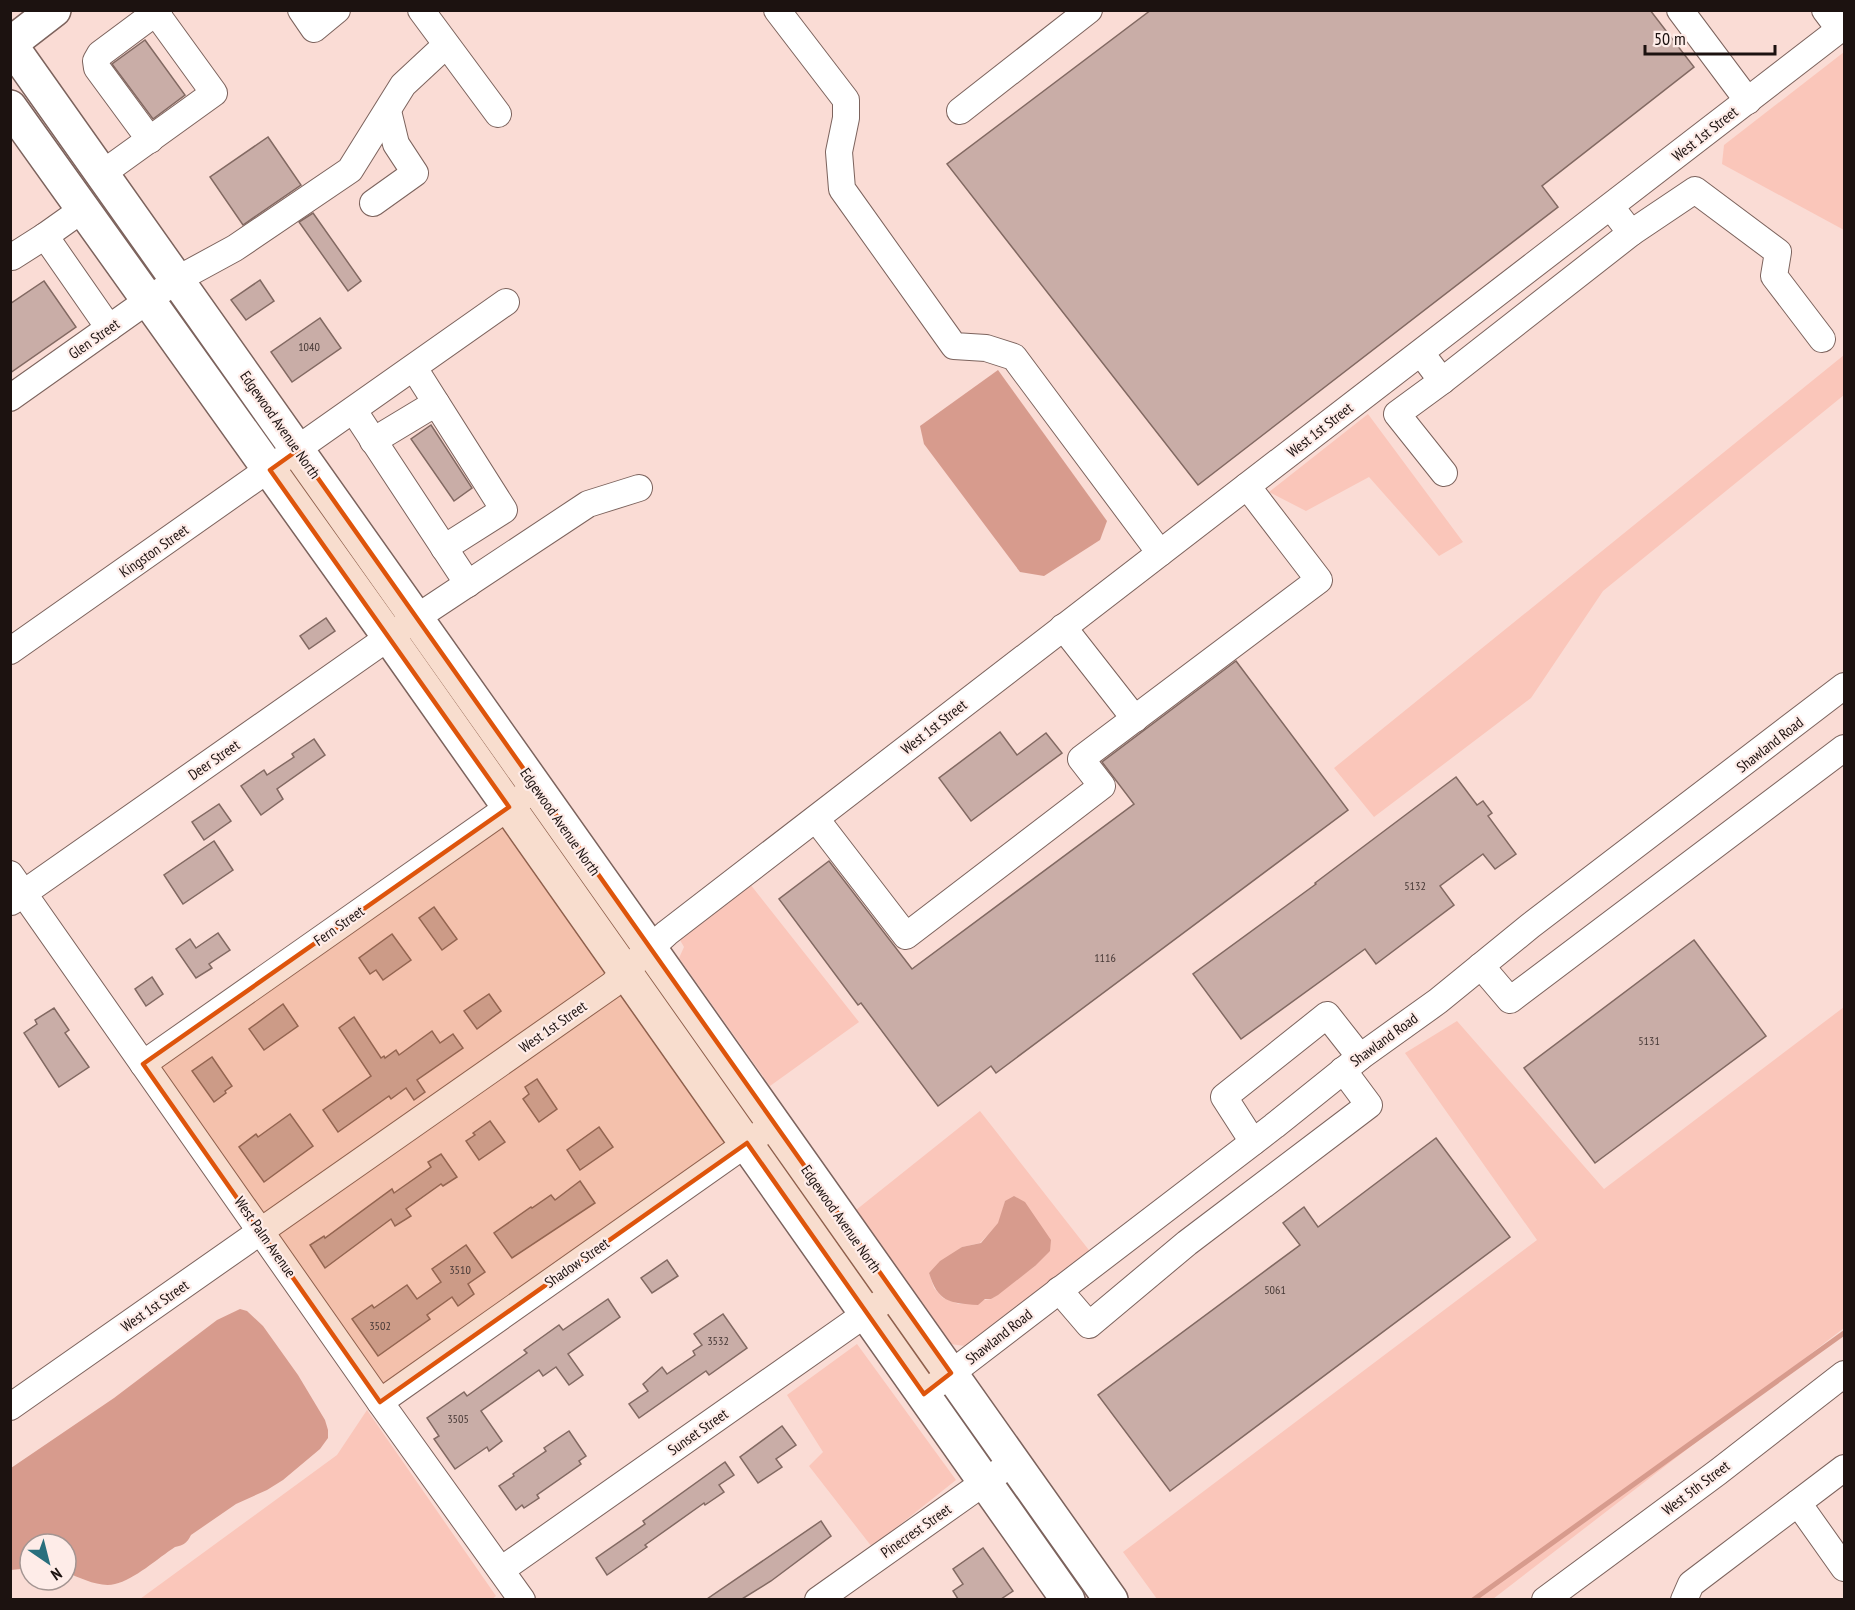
<svg xmlns="http://www.w3.org/2000/svg" width="1855" height="1610" viewBox="0 0 1855 1610" font-family="'PT Sans Narrow',sans-serif">
<style>
.green{fill:#fac6ba;fill-rule:evenodd}
.water{fill:#d79b8d}
.lines{fill:none;stroke-linecap:round;stroke-linejoin:round}
.stream{stroke:#d79b8d;stroke-width:5}
.building{fill:#c9ada7;stroke:#826962;stroke-width:1.5}
.minor-casing{stroke:#7c635d;stroke-width:28}
.major-casing{stroke:#7c635d;stroke-width:36}
.minor{stroke:#fff;stroke-width:26}
.major{stroke:#fff;stroke-width:33}
.marked{fill:#de550c;fill-opacity:0.2;stroke:#de550c;stroke-width:4.5;stroke-linejoin:round}
.labels{text-anchor:middle;stroke-width:4.5;stroke-linejoin:round;paint-order:stroke}
.number-label{font-size:12px;fill:#473936}
.street-label{font-size:15px;fill:#1c1210;stroke:#feece8}
</style>
<rect width="100%" height="100%" fill="#fadcd5"/>
<!-- green -->
<g class="green">
<polygon points="1844,52 1844,230 1722,164 1724,145"/>
<polygon points="1844,355 1844,395 1603,591 1531,698 1374,817 1334,768"/>
<polygon points="1368,414 1463,542 1439,556 1369,477 1306,511 1269,492"/>
<polygon points="750,884 859,1022 770,1086 679,958 684,947 680,940 700,920"/>
<polygon points="1844,1007 1844,1328 1493,1599 1157,1599 1123,1552 1537,1240 1405,1053 1457,1021 1604,1189"/>
<path d="M980,1111L1092,1254L1011,1318L965,1346L950,1344L856,1210ZM1005,1201L1035,1266L991,1299L959,1304L943,1298L934,1288L929,1273L962,1247L980,1243L999,1223Z"/>
<polygon points="857,1344 956,1480 872,1547 809,1466 823,1452 787,1395"/>
<polygon points="367,1410 496,1596 491,1600 140,1599 337,1455"/>
</g>
<!-- water -->
<g class="water">
<polygon points="998,370 1107,521 1100,540 1044,576 1020,572 924,444 920,426"/>
<path d="M1014,1196L1025,1202L1051,1240L1050,1251L1035,1266L998,1295L991,1299H985L978,1305C949,1303 938,1302 929,1273L940,1261L962,1247L981,1243L998,1223L1005,1201Z"/>
<path d="M240,1309L247,1311L263,1326L298,1375L325,1420L328,1430V1438L320,1449L283,1480L267,1490L236,1504L191,1535C187,1543 184,1545 175,1547C158,1558 134,1580 115,1584C100,1588 80,1578 66,1572V1544H30V1568L11,1570V1468L114,1398L217,1320Z"/>
</g>
<g class="lines">
<!-- stream -->
<polyline class="stream" points="1473,1600 1844,1333"/>
</g>
<!-- building -->
<g class="building">
<polygon points="1151,10 1650,10 1694,67 1542,186 1558,207 1198,485 947,164"/>
<polygon points="145,40 185,95 153,119 112,64"/>
<polygon points="268,137 301,185 243,225 210,177"/>
<polygon points="313,213 361,281 348,291 299,222"/>
<polygon points="260,280 274,301 246,320 231,300"/>
<polygon points="44,281 76,327 10,373 10,304"/>
<polygon points="320,318 341,348 292,382 271,352"/>
<polygon points="431,425 472,488 454,501 411,439"/>
<polygon points="326,618 335,631 309,649 300,636"/>
<polygon points="1236,661 1348,810 996,1073 991,1066 938,1106 861,1003 858,1005 779,899 829,861 912,969 1134,804 1102,762"/>
<polygon points="1000,732 1017,755 1046,733 1062,753 971,821 939,778"/>
<polygon points="314,739 325,755 277,789 283,799 261,815 241,786 264,770 267,775 294,757 292,754"/>
<polygon points="1456,777 1477,805 1483,801 1492,813 1488,816 1516,854 1495,869 1483,854 1440,886 1454,905 1376,964 1365,949 1241,1039 1193,974 1316,884 1315,883"/>
<polygon points="219,804 231,821 204,840 192,822"/>
<polygon points="214,841 233,870 183,904 164,875"/>
<polygon points="434,907 457,939 442,950 419,918"/>
<polygon points="218,933 230,950 209,964 212,968 196,978 176,949 190,939 196,948"/>
<polygon points="392,934 411,960 383,980 376,970 370,974 359,958"/>
<polygon points="1694,940 1766,1036 1595,1163 1524,1068"/>
<polygon points="152,977 163,994 146,1006 135,989"/>
<polygon points="489,994 501,1011 477,1029 464,1011"/>
<polygon points="283,1004 298,1026 264,1050 249,1029"/>
<polygon points="54,1008 69,1030 65,1033 89,1067 59,1087 24,1033 37,1024 35,1020"/>
<polygon points="354,1017 381,1058 384,1056 385,1058 396,1050 399,1055 432,1031 440,1043 453,1034 463,1048 417,1080 425,1092 414,1100 406,1088 391,1099 389,1096 338,1132 323,1110 371,1076 339,1028"/>
<polygon points="212,1057 232,1086 225,1091 226,1093 214,1102 192,1071"/>
<polygon points="537,1079 557,1109 539,1122 523,1099 529,1094 525,1087"/>
<polygon points="290,1114 313,1146 264,1182 239,1147 256,1134 258,1137"/>
<polygon points="490,1121 505,1142 479,1160 466,1141 475,1135 473,1133"/>
<polygon points="599,1127 613,1147 580,1170 567,1150"/>
<polygon points="1436,1138 1510,1237 1170,1491 1098,1395 1300,1245 1283,1223 1304,1207 1318,1227"/>
<polygon points="441,1154 457,1177 443,1186 441,1184 406,1209 411,1216 395,1226 391,1219 325,1268 310,1245 324,1236 325,1238 392,1189 394,1193 431,1167 428,1162"/>
<polygon points="580,1181 595,1203 512,1258 494,1233 531,1207 532,1208 551,1195 555,1200"/>
<polygon points="466,1245 485,1272 468,1284 474,1294 458,1306 452,1297 427,1315 430,1319 378,1356 352,1319 372,1305 374,1308 407,1285 417,1299 441,1282 432,1269"/>
<polygon points="667,1260 678,1276 652,1293 641,1278"/>
<polygon points="608,1299 620,1317 568,1354 583,1375 569,1385 556,1367 543,1376 539,1370 481,1411 502,1441 489,1451 487,1447 455,1469 434,1439 439,1436 427,1418 464,1392 467,1396 527,1353 524,1350 559,1325 563,1330"/>
<polygon points="723,1314 747,1348 709,1375 706,1371 639,1418 629,1404 648,1391 643,1384 662,1367 667,1374 695,1355 693,1351 702,1345 694,1334"/>
<polygon points="782,1426 796,1445 776,1459 782,1467 758,1483 740,1457"/>
<polygon points="569,1431 586,1456 579,1461 581,1464 537,1495 539,1498 524,1508 522,1505 516,1510 499,1486 514,1476 513,1474 546,1451 544,1448"/>
<polygon points="725,1462 734,1475 719,1485 724,1492 705,1505 704,1503 645,1545 647,1547 607,1575 596,1558 645,1524 643,1521"/>
<polygon points="821,1521 831,1536 771,1581 742,1599 707,1599"/>
<polygon points="983,1548 1013,1591 1001,1599 958,1599 953,1591 963,1584 953,1569"/>
</g>
<g class="lines">
<defs>
<g id="minor">
<polyline points="301,10 314,29 337,10"/>
<polyline points="421,10 498,114"/>
<polyline points="777,10 846,100 846,118 839,152 842,189 954,346 986,348 1014,357 1160,553"/>
<polyline points="1680,10 1748,101"/>
<polyline points="1825,10 1840,30"/>
<polyline points="960,111 1089,10"/>
<polyline points="150,140 97,68 96,61 100,54 159,10"/>
<polyline points="103,173 214,93 156,13"/>
<polyline points="373,203 415,173 396,144 388,111"/>
<polyline points="83,209 45,236 109,328"/>
<polyline points="1631,233 1695,190 1778,252 1774,276 1822,339"/>
<polyline points="10,255 12,257 45,236"/>
<polyline points="1421,353 1442,381 1631,233 1611,207"/>
<polyline points="414,368 504,510 444,548"/>
<polyline points="1442,381 1397,414 1444,473"/>
<polyline points="10,398 178,279 235,248 350,170 403,85 446,45"/>
<polyline points="354,411 468,584"/>
<polyline points="373,441 436,403"/>
<polyline points="1063,627 1135,719"/>
<polyline points="10,651 506,302"/>
<polyline points="816,819 906,936 1102,786 1081,759 1319,580 1247,486"/>
<polyline points="10,874 380,1402 522,1600"/>
<polyline points="11,902 416,618 588,504 639,488"/>
<polyline points="1481,966 1510,1000 1844,748"/>
<polyline points="143,1064 523,797"/>
<polyline points="1253,1142 1224,1097 1327,1015 1360,1057"/>
<polyline points="1059,1290 1089,1325 1187,1243 1369,1105 1343,1070"/>
<polyline points="936,1385 1274,1126 1360,1057 1438,1001 1530,926 1844,686"/>
<polyline points="380,1402 774,1124"/>
<polyline points="10,1407 612,985 625,971 667,933 1844,26"/>
<polyline points="1798,1503 1844,1568"/>
<polyline points="501,1570 881,1303"/>
<polyline points="818,1600 1013,1462"/>
<polyline points="1545,1600 1718,1472 1844,1374"/>
<polyline points="1684,1600 1691,1584 1844,1468"/>
</g>
<g id="major">
<polyline points="10,44 1111,1600"/>
<polyline points="10,44 54,10"/>
<polyline points="10,107 389,637 1068,1600"/>
</g>
</defs>
<!-- minor casing -->
<use href="#minor" class="minor-casing"/>
<!-- major casing -->
<use href="#major" class="major-casing"/>
<!-- minor -->
<use href="#minor" class="minor"/>
<!-- major -->
<use href="#major" class="major"/>
</g>
<!-- marked area -->
<path class="marked" d="M298,450L951,1373L924,1394L747,1143L380,1402L143,1064L509,807L270,470Z"/>
<g class="labels">
<!-- number labels -->
<g class="number-label">
<text x="309" y="351">1040</text>
<text x="1415" y="890">5132</text>
<text x="1105" y="962">1116</text>
<text x="1649" y="1045">5131</text>
<text x="460" y="1274">3510</text>
<text x="1275" y="1294">5061</text>
<text x="380" y="1330">3502</text>
<text x="718" y="1345">3532</text>
<text x="458" y="1423">3505</text>
</g>
<!-- street labels -->
<g class="street-label">
<text transform="translate(1705 134) rotate(-38)" y="5">West 1st Street</text>
<text transform="translate(94 339) rotate(-35)" y="5">Glen Street</text>
<text transform="translate(280 425) rotate(55)" y="5">Edgewood Avenue North</text>
<text transform="translate(1320 430) rotate(-38)" y="5">West 1st Street</text>
<text transform="translate(154 551) rotate(-35)" y="5">Kingston Street</text>
<text transform="translate(934 727) rotate(-38)" y="5">West 1st Street</text>
<text transform="translate(1770 745) rotate(-38)" y="5">Shawland Road</text>
<text transform="translate(214 760) rotate(-35)" y="5">Deer Street</text>
<text transform="translate(560 822) rotate(55)" y="5">Edgewood Avenue North</text>
<text transform="translate(339 926) rotate(-35)" y="5">Fern Street</text>
<text transform="translate(553 1027) rotate(-35)" y="5">West 1st Street</text>
<text transform="translate(1384 1040) rotate(-36)" y="5">Shawland Road</text>
<text transform="translate(841 1219) rotate(55)" y="5">Edgewood Avenue North</text>
<text transform="translate(265 1237) rotate(55)" y="5">West Palm Avenue</text>
<text transform="translate(577 1263) rotate(-35)" y="5">Shadow Street</text>
<text transform="translate(155 1306) rotate(-35)" y="5">West 1st Street</text>
<text transform="translate(999 1337) rotate(-38)" y="5">Shawland Road</text>
<text transform="translate(698 1432) rotate(-35)" y="5">Sunset Street</text>
<text transform="translate(1696 1488) rotate(-37)" y="5">West 5th Street</text>
<text transform="translate(916 1531) rotate(-35)" y="5">Pinecrest Street</text>
</g>
</g>
<!-- border -->
<rect width="1855" height="1610" fill="none" stroke="#1c1210" stroke-width="24"/>
<!-- north arrow -->
<g transform="translate(48 1562) rotate(145)"><circle r="28" fill="#feece8" stroke="#a49592" stroke-width="1.5"/>
<path d="M0-4.5L10 22L0 15L-10 22Z" fill="#296f7d"/>
<text y="-9" font-size="16" font-weight="bold" text-anchor="middle" fill="#1c1210">N</text>
</g>
<!-- scale -->
<path d="M1645 45v9h130v-9" fill="none" stroke="#1c1210" stroke-width="3"/>
<text x="1654" y="45" font-size="18" fill="#1c1210" stroke="#feece8" stroke-width="4.5" paint-order="stroke">50 m</text>
</svg>
